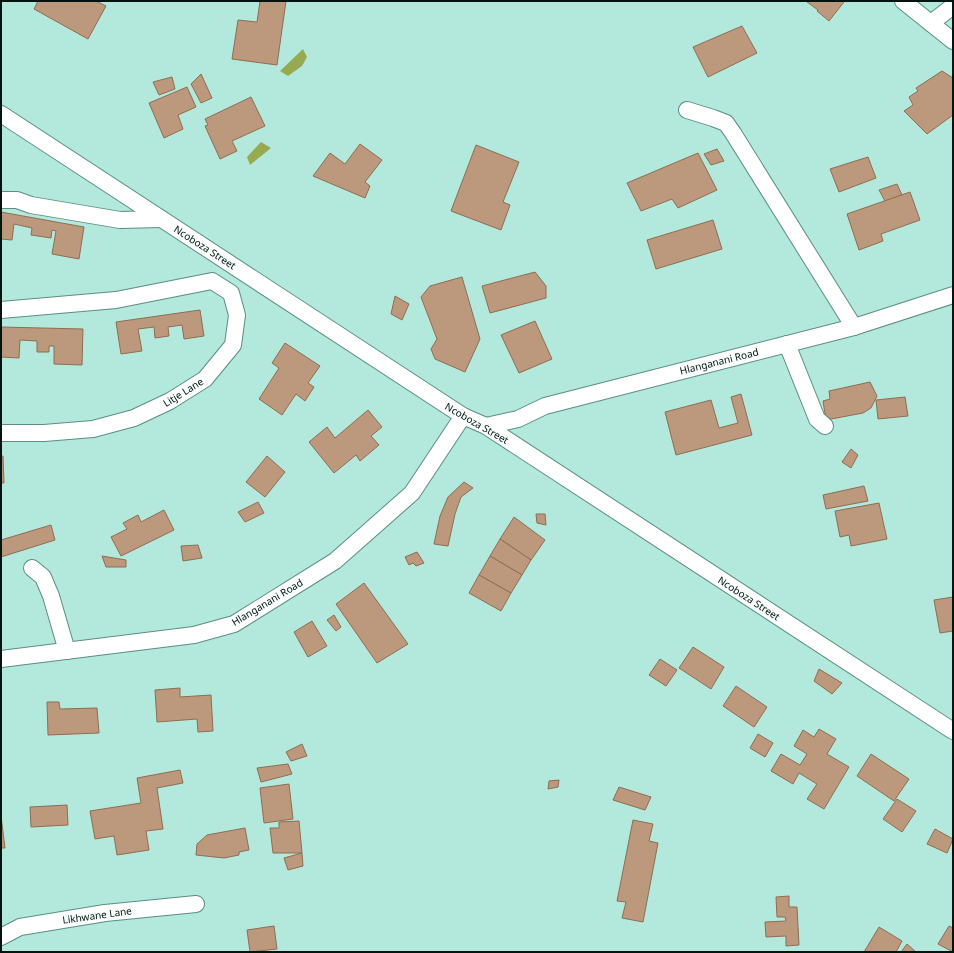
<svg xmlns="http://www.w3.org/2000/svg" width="954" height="953" viewBox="0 0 954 953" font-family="'Noto Sans',sans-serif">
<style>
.water{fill:#98aa50}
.building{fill:#bc987c;stroke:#8f6d52}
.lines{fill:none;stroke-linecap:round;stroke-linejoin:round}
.street-casing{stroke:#5a8e82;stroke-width:18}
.street{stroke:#fff;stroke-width:16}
.labels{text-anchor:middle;stroke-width:3;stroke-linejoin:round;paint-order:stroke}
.street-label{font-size:10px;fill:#011410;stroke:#f9fefd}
</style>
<rect width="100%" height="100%" fill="#b2e9dc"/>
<!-- water -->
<g class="water">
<polygon points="303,49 307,57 302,66 288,76 280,71"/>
<polygon points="261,142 271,148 250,165 247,157"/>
</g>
<!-- building -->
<g class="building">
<polygon points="38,1 96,1 106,6 88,39 34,9"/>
<polygon points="260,1 286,1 277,65 232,59 238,20 257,22"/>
<polygon points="808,1 842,1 844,2 829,21 817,11 818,10 807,2"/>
<polygon points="742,26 757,53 708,77 693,47"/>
<polygon points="942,71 953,78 953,115 927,134 904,111 913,105 909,97 918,91 916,88"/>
<polygon points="201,74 212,98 201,103 191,84"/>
<polygon points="172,77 175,89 159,95 153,82"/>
<polygon points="187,87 196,107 178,115 183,129 164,138 149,103"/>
<polygon points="251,97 265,126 232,141 237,151 220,159 205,126 208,125 205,119"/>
<polygon points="360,144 382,160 365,182 370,186 365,198 313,176 330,153 345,164"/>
<polygon points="476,145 519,162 503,202 510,205 501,230 451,211"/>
<polygon points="717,149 724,161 711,165 704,154"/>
<polygon points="698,153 717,190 678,208 672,199 641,211 627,183"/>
<polygon points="868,157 876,178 839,192 830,169"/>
<polygon points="897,184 902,195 885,201 879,190"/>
<polygon points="910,192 920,220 881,234 883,241 859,250 847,214"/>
<polygon points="1,212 84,227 79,259 52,254 56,231 52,230 51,238 31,235 32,228 14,224 12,240 1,239"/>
<polygon points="713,220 722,249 656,269 647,240"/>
<polygon points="535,272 546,286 546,298 490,313 482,286"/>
<polygon points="462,277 480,339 465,372 435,359 431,349 437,339 421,297 430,286"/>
<polygon points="395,296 409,304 402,320 391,314"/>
<polygon points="200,310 204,336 184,339 182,325 168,327 169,336 155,338 154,327 138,329 142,351 121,354 116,322"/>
<polygon points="535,321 552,359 519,373 501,335"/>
<polygon points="1,327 83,329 82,365 54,364 54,346 49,346 49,352 37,352 37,341 20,340 19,358 1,357"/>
<polygon points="285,343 320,366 308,383 314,387 305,401 296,394 282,415 259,399 279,368 272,363"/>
<polygon points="870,382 877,396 871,408 863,413 826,420 823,401 830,399 829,391"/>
<polygon points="741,394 752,435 676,455 665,412 711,400 719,428 738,423 731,397"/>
<polygon points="905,397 908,416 878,419 876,400"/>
<polygon points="368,410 382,427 371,436 379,445 360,461 356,455 334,473 309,442 327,427 335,438"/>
<polygon points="851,449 858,455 851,468 842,462"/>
<polygon points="1,456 3,456 4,483 1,483"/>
<polygon points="267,456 285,472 265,497 246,482"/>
<polygon points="464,482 473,488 461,497 455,514 448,546 434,544 440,516 448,497"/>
<polygon points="864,486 868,501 826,509 823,495"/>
<polygon points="258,502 264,513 245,522 238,512"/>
<polygon points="879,503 887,539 851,546 849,535 840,537 835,511"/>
<polygon points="164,510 174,530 121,556 111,537 127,529 123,523 138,515 141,522"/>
<polygon points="536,514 545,514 546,525 537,523"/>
<polygon points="514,517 545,540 531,560 500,539"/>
<polygon points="51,525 55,540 1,557 1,540"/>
<polygon points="500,539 531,560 522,575 490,556"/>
<polygon points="198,545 202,558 183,561 181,546"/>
<polygon points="417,552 424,563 416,566 413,563 409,565 405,557"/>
<polygon points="102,556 126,560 126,567 106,567"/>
<polygon points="490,556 522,575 511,593 479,575"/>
<polygon points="479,575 511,593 501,611 469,593"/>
<polygon points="364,583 408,644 377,663 336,604"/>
<polygon points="953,597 953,631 940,633 934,600"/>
<polygon points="334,615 341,627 336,631 327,620"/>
<polygon points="312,621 327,646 308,657 294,632"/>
<polygon points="693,647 724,667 711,689 679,668"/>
<polygon points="660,659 677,670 666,686 649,675"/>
<polygon points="819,669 842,683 832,694 814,681"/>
<polygon points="736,686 767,707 754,727 723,706"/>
<polygon points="180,688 180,697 211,695 213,731 198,732 197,719 157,722 155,690"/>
<polygon points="47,702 59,702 60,709 97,708 99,733 48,735"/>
<polygon points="819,729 836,739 827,754 849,767 824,809 807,799 817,784 799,773 793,784 771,771 781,754 800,765 807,754 794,746 803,730 814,737"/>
<polygon points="758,734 773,743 765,757 750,748"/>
<polygon points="302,744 307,756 291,761 286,752"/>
<polygon points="871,754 909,779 894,801 857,776"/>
<polygon points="288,764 292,774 261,782 257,768"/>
<polygon points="180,770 183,783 157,788 163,829 146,831 149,850 117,855 114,836 95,839 90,811 141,803 137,778"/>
<polygon points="559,780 558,787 548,789 549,781"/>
<polygon points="289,784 293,819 264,823 260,788"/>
<polygon points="619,787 651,797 645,810 613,800"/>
<polygon points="897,799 916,811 902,832 883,819"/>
<polygon points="67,805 68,825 31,827 30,807"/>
<polygon points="1,816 5,848 1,848"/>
<polygon points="633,820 653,824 649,841 658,843 643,922 622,918 626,902 617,901"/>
<polygon points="299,821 302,853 273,853 270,828 279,828 279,822"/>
<polygon points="245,828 249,850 239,852 239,855 224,858 196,855 197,844 207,835"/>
<polygon points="935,829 953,839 947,853 927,844"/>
<polygon points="302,853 303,866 288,870 284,858"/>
<polygon points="789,896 789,907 797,907 799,945 786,946 786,936 766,937 765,922 786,921 785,917 777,917 776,897"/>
<polygon points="274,926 277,949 250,952 247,930"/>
<polygon points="949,926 953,928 953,952 938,944"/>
<polygon points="879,927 902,941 896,952 864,952"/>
<polygon points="907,944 916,952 901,952"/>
</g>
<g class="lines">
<defs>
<g id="street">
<polyline points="903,1 953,41"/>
<polyline points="931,23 953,6"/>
<polyline points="687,110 713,118 726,123 733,133 854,327"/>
<polyline points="1,114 463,416 486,426 953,731"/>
<polyline points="1,200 17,200 31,205 120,220 161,219"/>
<polyline points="1,310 116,300 212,281 231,293 237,315 233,345 205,379 170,401 134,418 93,429 44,433 1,433"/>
<polyline points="787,344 817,419 825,426"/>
<polyline points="486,426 518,419 545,406 854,327 953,295"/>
<polyline points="32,568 43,577 51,596 67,651"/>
<polyline points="1,659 194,635 234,624 335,561 412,493 463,416"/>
<polyline points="1,937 20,927 105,913 196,904"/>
</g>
</defs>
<!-- street casing -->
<use href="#street" class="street-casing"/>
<!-- street -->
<use href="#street" class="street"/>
</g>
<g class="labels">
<!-- street labels -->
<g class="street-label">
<text transform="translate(205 247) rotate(33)" y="4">Ncoboza Street</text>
<text transform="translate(719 361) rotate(-14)" y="4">Hlanganani Road</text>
<text transform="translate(183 392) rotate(-32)" y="4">Litje Lane</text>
<text transform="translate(477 423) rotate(30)" y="4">Ncoboza Street</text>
<text transform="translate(749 598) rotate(33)" y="4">Ncoboza Street</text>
<text transform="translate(267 602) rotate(-31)" y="4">Hlanganani Road</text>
<text transform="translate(97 915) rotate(-8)" y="4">Likhwane Lane</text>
</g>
</g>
<!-- border -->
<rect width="954" height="953" fill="none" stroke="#011410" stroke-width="4"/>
</svg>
